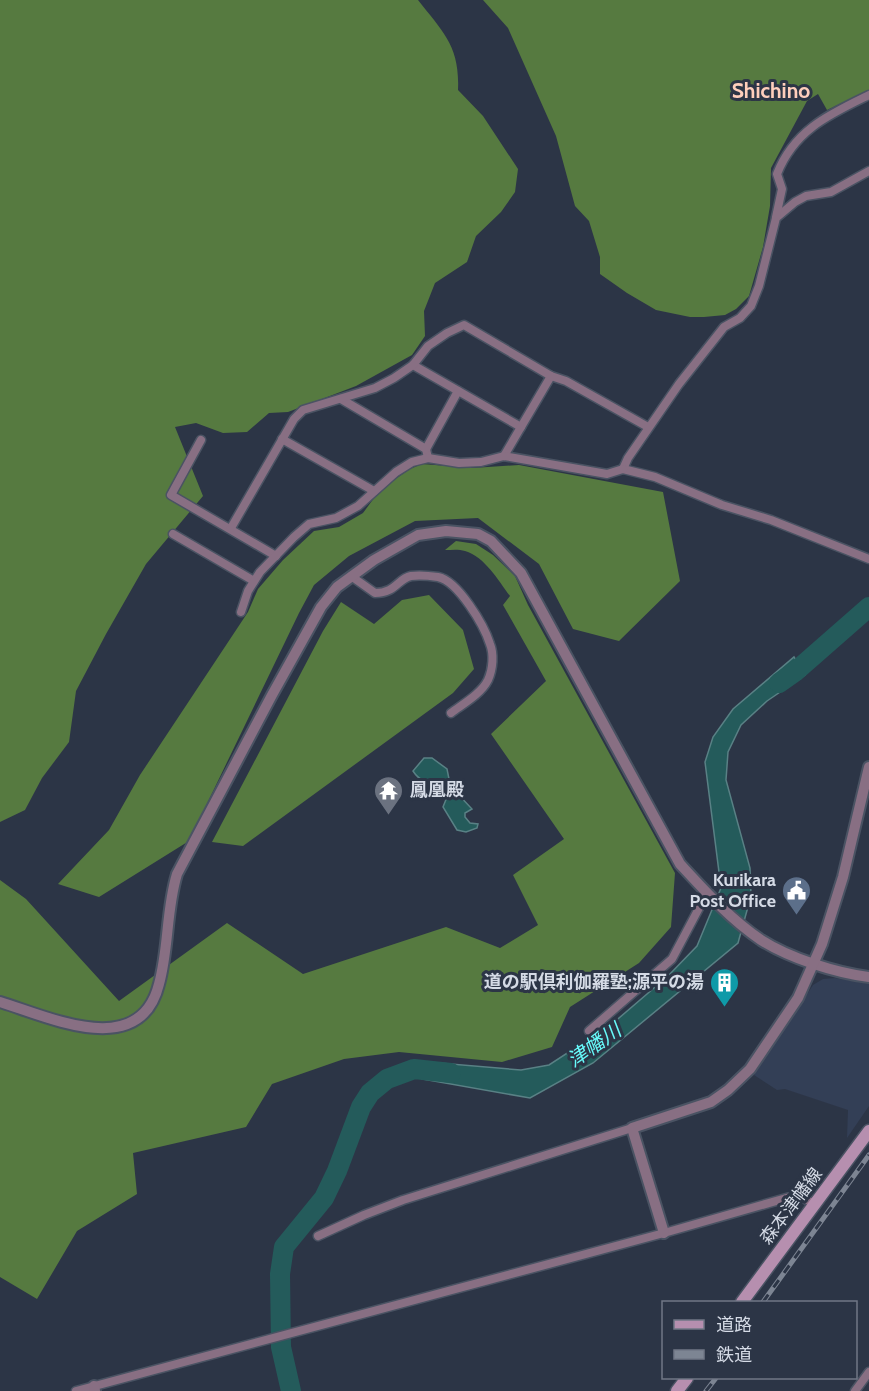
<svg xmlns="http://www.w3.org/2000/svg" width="869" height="1391" viewBox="0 0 869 1391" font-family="Cabin,'Noto Sans JP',sans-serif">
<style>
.built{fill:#333f56}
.forest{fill:#567a40}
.water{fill:#245b5b;stroke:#598185;stroke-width:1.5}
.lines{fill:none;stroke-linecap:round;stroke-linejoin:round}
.river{stroke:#245b5b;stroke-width:20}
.minor-casing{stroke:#4a5363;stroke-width:11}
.tertiary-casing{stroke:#4a5363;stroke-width:14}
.secondary-casing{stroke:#4a5363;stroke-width:15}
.minor{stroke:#886f83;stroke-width:8}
.tertiary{stroke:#886f83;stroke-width:10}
.secondary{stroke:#b68faf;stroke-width:12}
.rail-casing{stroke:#7d8593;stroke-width:5}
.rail{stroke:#2c3546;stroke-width:3;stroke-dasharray:9;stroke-linecap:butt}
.labels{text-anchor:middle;stroke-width:6;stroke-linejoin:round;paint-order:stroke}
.poi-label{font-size:18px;font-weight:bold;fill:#d5dbe6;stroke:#2c3546;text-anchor:end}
.street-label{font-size:18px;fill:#d5dbe6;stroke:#2c3546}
.water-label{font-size:20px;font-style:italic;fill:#67fbfb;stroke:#2c3546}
.quarter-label{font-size:21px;font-weight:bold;fill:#fecebc;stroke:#2c3546}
</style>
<rect width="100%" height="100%" fill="#2c3546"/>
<!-- built -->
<polygon class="built" points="835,978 869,984 869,1106 847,1138 848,1110 785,1089 777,1090 754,1075 813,985 823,979"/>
<!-- forest -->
<g class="forest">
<path d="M0,0H418C443,32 460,46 458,90L483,116L518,169L515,192L501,212L476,236L467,262L435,283L424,311L425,336L412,355L356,386L288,412L269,413L247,432L223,433L196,423L175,427L203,496L146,564L106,634L76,691L69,742L42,778L25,810L0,822Z"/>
<polygon points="483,0 869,0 869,90 827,110 818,94 807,101 771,168 770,206 763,247 749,296 736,309 725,315 704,317 690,317 656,310 627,293 600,274 600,257 589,221 575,206 556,136 508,28"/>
<polygon points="422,464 473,468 519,465 663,492 680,581 619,641 573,629 539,564 478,518 415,521 349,556 314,585 299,613 189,841 99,897 58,884 109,830 140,775 248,612 258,589 283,560 314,531 339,527 363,513 377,494 391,482 410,469"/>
<path d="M456,541L476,544L493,555L515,576L528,605L675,873L671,927L639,963L570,1007L552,1047L502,1062L399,1052L344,1059L272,1084L246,1127L133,1153L137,1194L77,1231L37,1299L0,1277V880L26,899L119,1001L227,923L303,974L446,927L500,948L538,925L513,875L564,839L491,734L546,681L503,605L510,596C498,580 485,557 465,551C459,549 451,550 445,550Z"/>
<polygon points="429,595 463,630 474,669 453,693 243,846 212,842 323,631 341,602 374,624 402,600"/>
</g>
<!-- water -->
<g class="water">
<polygon points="794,657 805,675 767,701 741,725 728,752 726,780 750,868 751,896 738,943 593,1063 530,1098 422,1079 427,1062 521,1070 549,1065 612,1024 668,976 697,946 721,888 705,762 713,737 733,709"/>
<path d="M424,758H432L447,769L449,779L456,788V792L472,809L465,813V817L470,823L478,824L477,828L466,832L457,830L443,807L447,797L445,785L438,781C427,782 420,782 413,771Z"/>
</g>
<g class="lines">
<!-- river -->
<g class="river">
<polyline points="779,683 796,671 869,607"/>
<polyline points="291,1391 281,1347 280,1274 284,1247 324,1198 337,1171 361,1107 370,1093 387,1079 414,1069 451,1073"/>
</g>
<defs>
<g id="minor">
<polyline points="869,171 831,192 806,196 795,202 776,218 759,286 751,306 740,318 724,327 679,384 628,458 623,469 655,477 722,505 771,520 869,559"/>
<path d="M776,217L782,189L777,174C794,130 830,114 869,95"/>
<polyline points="413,365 521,427"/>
<polyline points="341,399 426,449 428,458"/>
<polyline points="282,439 374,491"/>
<polyline points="201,440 171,495 276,556"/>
<polyline points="426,449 458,391"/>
<polyline points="504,456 551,376"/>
<polyline points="231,528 294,419 303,410 375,388 394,378 413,365 428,346 447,333 464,325 551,376 566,381 648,427"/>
<polyline points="173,534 254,581"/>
<path d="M351,576L375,593C396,593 397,579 411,576C418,575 431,576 438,577C458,581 484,625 490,644C494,654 493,669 488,680C481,694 463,704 451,713"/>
<polyline points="241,612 248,591 260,572 294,537 309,524 336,518 358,506 396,472 412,462 428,458 459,463 481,462 504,456 607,474 623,469"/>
<polyline points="589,1031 672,959 707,893"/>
<polyline points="318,1236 364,1215 403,1200 632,1128"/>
<polyline points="76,1391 664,1233 797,1195 815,1204"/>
<polyline points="855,1391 869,1372"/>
</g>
<g id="tertiary">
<path d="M0,1002C49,1017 140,1061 159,984C169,948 166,910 177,874L272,695L321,607L337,587L374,560L418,535L446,531L478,534L491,541L521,573L680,864C705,891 730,919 761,940C789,958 836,973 869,977"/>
<polyline points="664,1233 632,1128 711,1102 728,1090 750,1069 798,998 822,944 843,877 869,767"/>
<polyline points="94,1386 95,1391"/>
</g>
<g id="secondary">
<polyline points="742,1302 869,1131"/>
<polyline points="677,1391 687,1378"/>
</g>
</defs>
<!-- minor casing -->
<use href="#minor" class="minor-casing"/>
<!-- tertiary casing -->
<use href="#tertiary" class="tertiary-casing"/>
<!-- secondary casing -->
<use href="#secondary" class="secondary-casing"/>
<!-- minor -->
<use href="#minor" class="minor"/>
<!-- tertiary -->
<use href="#tertiary" class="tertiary"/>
<!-- secondary -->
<use href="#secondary" class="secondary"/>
<defs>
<g id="rail">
<polyline points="763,1302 869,1155"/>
<polyline points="706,1391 716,1378"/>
</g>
</defs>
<!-- rail casing -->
<use href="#rail" class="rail-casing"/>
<!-- rail -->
<use href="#rail" class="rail"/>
</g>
<!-- icons -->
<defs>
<symbol id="temple-pin" viewBox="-11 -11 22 30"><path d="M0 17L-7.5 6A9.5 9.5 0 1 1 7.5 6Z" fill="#6b7280" stroke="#2c3546"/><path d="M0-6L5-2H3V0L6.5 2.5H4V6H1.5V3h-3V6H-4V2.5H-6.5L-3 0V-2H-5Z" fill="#fff"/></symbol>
<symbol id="civic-pin" viewBox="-11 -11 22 30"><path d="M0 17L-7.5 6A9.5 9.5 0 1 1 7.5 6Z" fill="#5c6f8a" stroke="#2c3546"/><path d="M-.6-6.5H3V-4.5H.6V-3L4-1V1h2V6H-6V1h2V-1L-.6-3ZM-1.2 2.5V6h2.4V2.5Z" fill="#fff"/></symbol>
<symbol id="building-pin" viewBox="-11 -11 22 30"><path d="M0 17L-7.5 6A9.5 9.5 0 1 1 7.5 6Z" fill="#0f9aa8" stroke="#2c3546"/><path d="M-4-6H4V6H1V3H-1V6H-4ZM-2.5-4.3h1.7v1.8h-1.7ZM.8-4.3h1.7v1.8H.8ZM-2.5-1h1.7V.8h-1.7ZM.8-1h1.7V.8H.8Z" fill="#fff"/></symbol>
</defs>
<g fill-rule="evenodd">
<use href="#temple-pin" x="372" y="774" width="33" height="45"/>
<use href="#civic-pin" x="780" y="874" width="33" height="45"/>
<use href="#building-pin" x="708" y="966" width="33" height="45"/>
</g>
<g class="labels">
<!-- poi labels -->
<g class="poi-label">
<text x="410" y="796" text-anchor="start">鳳凰殿</text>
<text x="776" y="886">Kurikara<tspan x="776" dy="21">Post Office</tspan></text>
<text x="704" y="988">道の駅倶利伽羅塾;源平の湯</text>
</g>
<!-- street labels -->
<g class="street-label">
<text transform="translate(791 1206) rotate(-53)" y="6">森本津幡線</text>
</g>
<!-- water labels -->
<g class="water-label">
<text transform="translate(594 1045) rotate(-35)" y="7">津幡川</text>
</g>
<!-- quarter labels -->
<g class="quarter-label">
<text x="771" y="98">Shichino</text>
</g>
</g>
<!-- legend -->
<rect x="662" y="1301" width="195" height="78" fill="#2c3546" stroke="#707786" stroke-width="1.5"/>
<rect x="674" y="1320" width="30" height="9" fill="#b68faf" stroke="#707786" stroke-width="1.5"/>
<text x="716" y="1331" font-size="18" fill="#d5dbe6">道路</text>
<rect x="674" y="1350" width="30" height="9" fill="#7d8593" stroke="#707786" stroke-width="1.5"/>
<text x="716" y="1361" font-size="18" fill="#d5dbe6">鉄道</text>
</svg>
